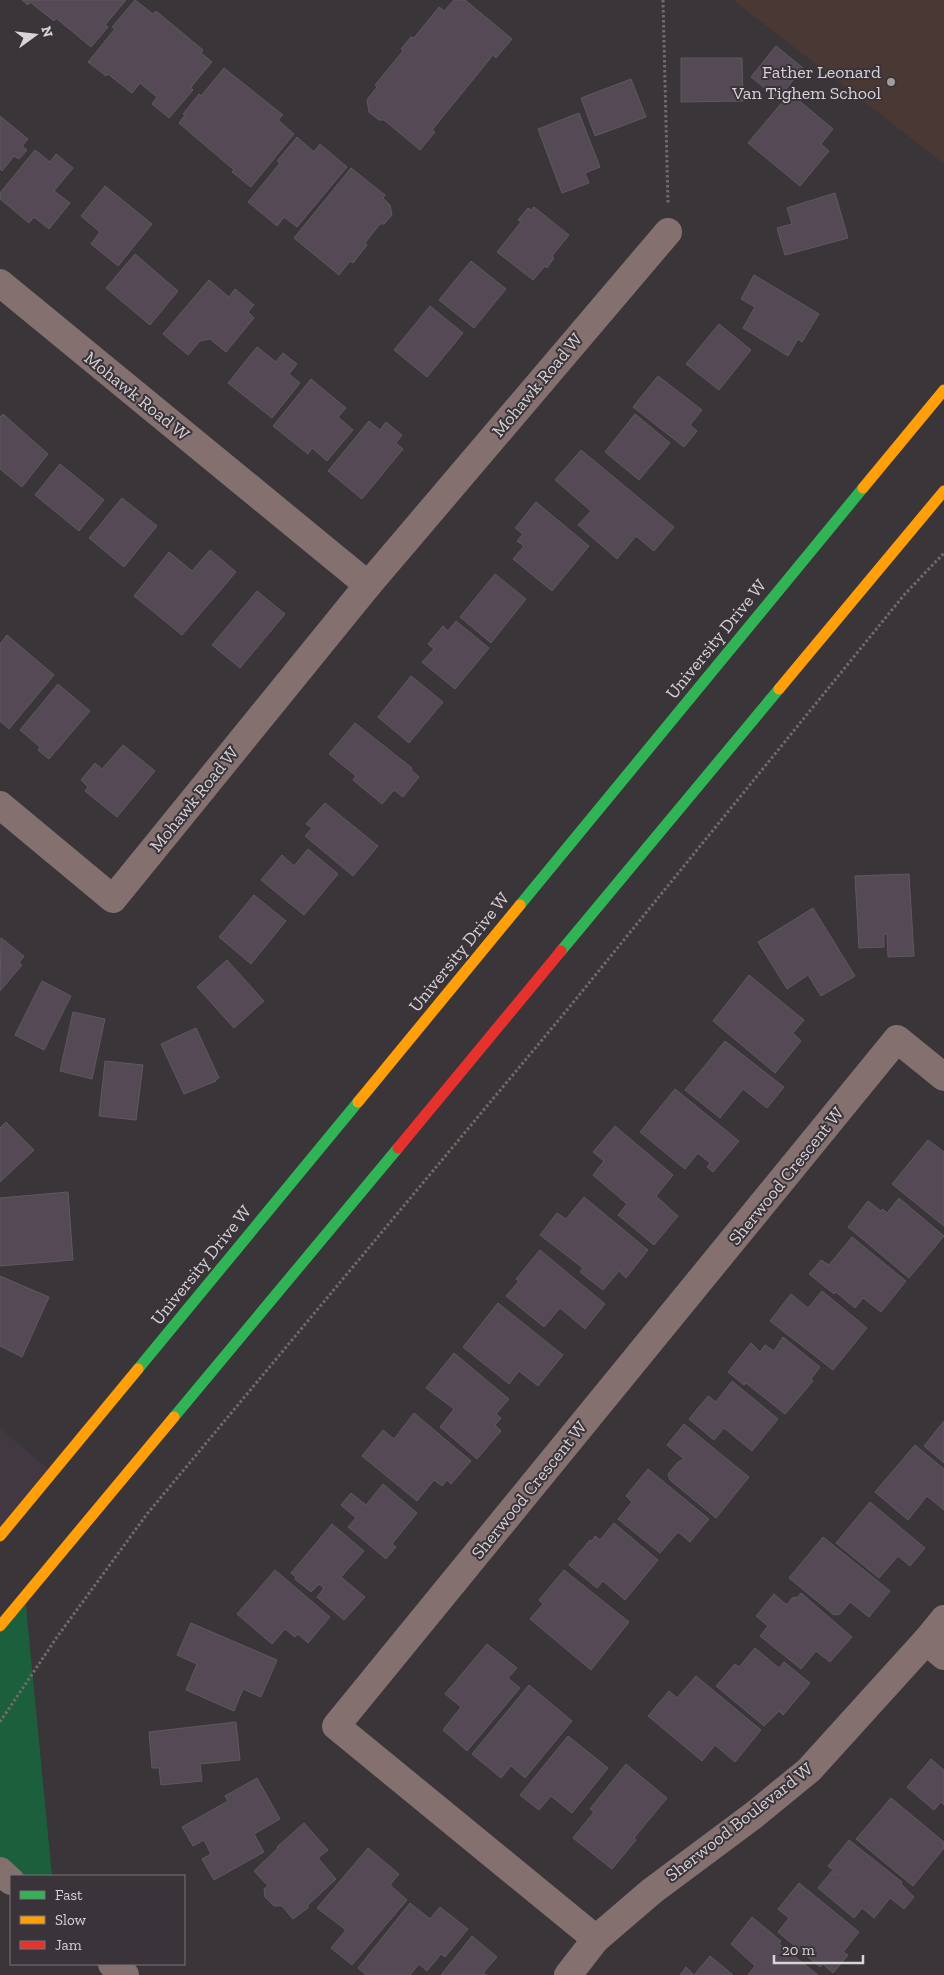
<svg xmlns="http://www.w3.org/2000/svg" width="944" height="1975" viewBox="0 0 944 1975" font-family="'Zilla Slab',serif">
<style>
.built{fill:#423842}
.education{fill:#493833}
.green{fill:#1c5f3c}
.building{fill:#554956;stroke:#5d5a5e}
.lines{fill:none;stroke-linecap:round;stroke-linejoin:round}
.path{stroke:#756a6a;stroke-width:3;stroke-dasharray:2.5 2.5;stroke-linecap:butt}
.street{stroke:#83706f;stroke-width:28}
.fast{stroke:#30b455;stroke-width:11}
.slow{stroke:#ff9f0a;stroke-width:11}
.jam{stroke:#e5322d;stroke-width:11}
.poi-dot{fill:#a09ca0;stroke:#3a343a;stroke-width:2}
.labels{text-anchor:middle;stroke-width:4;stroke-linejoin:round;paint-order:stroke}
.poi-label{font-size:18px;fill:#d7d3d7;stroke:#3a343a;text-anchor:end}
.street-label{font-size:18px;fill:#d7d3d7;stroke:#3a343a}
</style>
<rect width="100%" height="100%" fill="#393539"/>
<!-- built -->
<polygon class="built" points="0,1428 53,1473 0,1536"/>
<!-- education -->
<polygon class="education" points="733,0 944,0 944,164"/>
<!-- green -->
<polygon class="green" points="25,1596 52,1876 11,1876 11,1887 0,1890 0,1626"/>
<!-- building -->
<g class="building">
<polygon points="22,0 126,0 105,25 108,27 91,47 56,18 54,21 30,2 28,5"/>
<polygon points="135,0 153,14 156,11 203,50 201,53 212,62 191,87 193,90 169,118 152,104 157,97 140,83 132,93 108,74 106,76 88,62 115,29 112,27"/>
<polygon points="454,0 465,0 512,39 496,58 493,55 432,130 435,132 420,150 384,120 379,120 369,112 367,100 377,87 375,85 403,51 401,49 411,37 414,38 439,7 444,11"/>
<polygon points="776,46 803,68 778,99 751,77"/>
<polygon points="681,58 742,58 743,101 681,102"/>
<polygon points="224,68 283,115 278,120 294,134 251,187 232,172 234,170 179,123 185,115 183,114 199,94 201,96"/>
<polygon points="631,79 646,117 595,136 581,98"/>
<polygon points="790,93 833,129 821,144 829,151 800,186 748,143"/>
<polygon points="579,113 600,167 585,173 589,183 562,193 538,129"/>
<polygon points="0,116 28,139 22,146 27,150 19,159 14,156 2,171 0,169"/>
<polygon points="297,137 314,152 320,144 347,167 297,227 284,217 277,226 248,202 280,163 277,161"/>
<polygon points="35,150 50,162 56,154 73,168 54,191 70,203 49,229 34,217 29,223 0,199 0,193"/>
<polygon points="351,168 385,195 383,198 390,205 392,215 384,224 380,224 365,243 367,245 353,263 350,261 339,275 294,238"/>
<polygon points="105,186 152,224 118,266 91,244 100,232 81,216"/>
<polygon points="835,193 848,238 785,255 777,228 792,224 787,208"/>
<polygon points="534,207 569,235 552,256 554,258 547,268 545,266 533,280 497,252 521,222 518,220 528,208 531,210"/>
<polygon points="135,254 178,291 150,325 106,288"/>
<polygon points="471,261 506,289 474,328 439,300"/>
<polygon points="754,275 819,314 802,342 798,339 788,356 743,328 755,307 741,299"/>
<polygon points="209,280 229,297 235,289 254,305 248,312 254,318 226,352 210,339 200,341 188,355 163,334"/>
<polygon points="430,306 463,333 427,377 394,350"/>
<polygon points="719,324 751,350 719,390 686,364"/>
<polygon points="257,347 276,362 283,353 297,364 289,374 300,383 272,418 228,383"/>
<polygon points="658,376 702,410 690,425 697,431 684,447 633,407"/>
<polygon points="311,379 346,408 338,417 353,430 327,461 312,448 308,454 273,426"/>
<polygon points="3,414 48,454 22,487 0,469 0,417"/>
<polygon points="635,414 670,443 639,480 605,452"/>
<polygon points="369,421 380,430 386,422 402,435 396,443 403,449 362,499 328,471"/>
<polygon points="581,450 674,527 654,551 636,536 617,559 578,525 591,511 555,480"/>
<polygon points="60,464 104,500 79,531 35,495"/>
<polygon points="122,498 157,526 124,567 89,538"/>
<polygon points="536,502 589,546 552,591 513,559 524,546 517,541 523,534 515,528"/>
<polygon points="210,550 236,572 182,635 134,596 169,552 192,571"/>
<polygon points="495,574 526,599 491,643 460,617"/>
<polygon points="257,591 285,614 240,668 212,645"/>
<polygon points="456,621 489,648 455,689 422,662 434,649 428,644 443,626 448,631"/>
<polygon points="7,635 54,675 9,729 0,721 0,644"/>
<polygon points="411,676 443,702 409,743 378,717"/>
<polygon points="58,684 90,711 49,759 38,750 40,747 20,730"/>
<polygon points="355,723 412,768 411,770 419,777 403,797 394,790 382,804 353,780 356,776 329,754"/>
<polygon points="123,745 155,771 117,817 85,791 88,787 81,780 95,763 102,769"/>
<polygon points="325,803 378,846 353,876 305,836 312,828 306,824"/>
<polygon points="308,849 338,874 304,915 261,880 282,855 294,866"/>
<polygon points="909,874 914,956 888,957 887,934 884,934 884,947 859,948 855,876"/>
<polygon points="254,895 286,921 251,964 219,937"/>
<polygon points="813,908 855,976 821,996 808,975 787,989 758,942"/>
<polygon points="1,938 24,956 19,963 22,965 0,991"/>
<polygon points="227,960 264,1001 234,1028 197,987"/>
<polygon points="749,975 804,1020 793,1033 801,1041 775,1073 713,1021"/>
<polygon points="42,981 71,996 44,1050 15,1035"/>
<polygon points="73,1012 105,1019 92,1079 60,1071"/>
<polygon points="196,1028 219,1078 215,1080 216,1081 184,1094 161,1044"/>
<polygon points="725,1041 784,1087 767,1108 743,1089 720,1118 685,1090"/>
<polygon points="105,1061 143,1065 136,1120 99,1116"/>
<polygon points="675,1089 739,1141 713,1172 707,1167 710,1163 698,1153 685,1169 640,1132"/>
<polygon points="6,1122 34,1150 0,1182 0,1128"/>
<polygon points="615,1126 673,1175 656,1196 678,1216 654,1245 618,1215 627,1204 593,1175 604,1161 593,1152"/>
<polygon points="928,1140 944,1152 944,1226 892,1184"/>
<polygon points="68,1192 73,1260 0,1266 0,1198"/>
<polygon points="584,1197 648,1250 626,1278 619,1271 603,1290 580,1272 583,1268 540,1235 557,1213 566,1219"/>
<polygon points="899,1198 944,1236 909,1278 848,1227 868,1201 881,1211 883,1209 887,1213"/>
<polygon points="852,1237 906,1281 881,1312 863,1298 855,1308 836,1292 834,1294 809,1274 821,1260 829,1265"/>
<polygon points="540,1250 605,1304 585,1329 560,1308 544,1327 506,1296 519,1281 516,1279"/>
<polygon points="0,1276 49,1297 22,1357 0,1346"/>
<polygon points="822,1291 867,1328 833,1370 770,1321 791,1294 808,1308"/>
<polygon points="498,1303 563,1355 538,1386 519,1371 509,1384 463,1347"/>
<polygon points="783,1337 820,1367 811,1379 813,1381 785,1414 746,1383 744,1385 728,1372 751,1343 760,1352 765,1345 774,1351"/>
<polygon points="454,1353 509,1399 496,1414 501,1418 495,1425 501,1431 477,1459 440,1427 454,1409 426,1388"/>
<polygon points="732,1381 778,1419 752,1451 724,1428 714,1440 689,1419 708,1396 716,1402"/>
<polygon points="414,1413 471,1461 451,1484 447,1480 442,1486 434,1480 417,1501 362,1456 383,1430 394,1439"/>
<polygon points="944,1421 944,1463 924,1446"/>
<polygon points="684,1424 749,1477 716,1518 670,1480 668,1474 678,1462 684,1459 667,1445"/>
<polygon points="915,1445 944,1469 944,1510 927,1496 908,1520 875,1492"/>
<polygon points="648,1469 709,1519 690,1542 678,1532 660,1553 618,1519 632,1502 626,1496"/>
<polygon points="383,1484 417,1513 392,1544 396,1547 386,1559 348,1527 356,1518 341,1505 351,1493 366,1505"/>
<polygon points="870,1502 925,1548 910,1566 898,1556 879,1578 836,1543"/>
<polygon points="614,1523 658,1560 625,1600 603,1581 597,1588 569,1565 590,1540 592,1541 595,1536 600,1540"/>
<polygon points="332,1524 364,1551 341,1577 365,1597 344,1620 317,1597 324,1588 319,1584 311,1592 295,1579 296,1577 291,1573"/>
<polygon points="823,1537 890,1591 869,1617 850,1602 840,1614 834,1615 789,1578"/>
<polygon points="275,1570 330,1617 308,1643 298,1634 295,1637 285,1629 272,1644 237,1614"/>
<polygon points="564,1570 629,1622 591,1670 530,1619 543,1604 539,1600"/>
<polygon points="801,1593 852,1637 830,1662 816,1651 801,1669 760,1636 768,1626 756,1616 774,1594 787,1605 792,1598 798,1597"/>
<polygon points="191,1623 277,1660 261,1697 243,1689 234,1711 186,1690 197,1664 177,1655"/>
<polygon points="487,1644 517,1668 508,1678 520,1688 467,1751 443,1730 461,1707 445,1694"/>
<polygon points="755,1648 779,1668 784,1662 810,1683 783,1715 779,1711 764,1726 716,1686 735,1664 739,1667"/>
<polygon points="696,1676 761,1730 735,1762 715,1745 702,1761 648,1716 669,1691 677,1698"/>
<polygon points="529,1685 572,1721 525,1778 511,1766 501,1778 472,1754"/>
<polygon points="236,1722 240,1760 200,1764 202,1781 161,1785 159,1768 152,1768 149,1732"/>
<polygon points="568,1736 608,1768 572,1813 551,1796 539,1810 520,1795"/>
<polygon points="931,1759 944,1770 944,1805 941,1802 934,1810 907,1787"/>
<polygon points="626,1764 667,1798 634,1838 636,1840 612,1869 573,1838 594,1812 590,1809"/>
<polygon points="257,1778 280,1819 254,1834 264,1852 214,1880 202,1859 211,1854 204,1840 193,1846 182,1827 228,1801 225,1796"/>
<polygon points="891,1798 944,1842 944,1848 913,1886 856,1839"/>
<polygon points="304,1823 328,1850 318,1858 336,1879 308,1905 308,1908 293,1919 282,1906 274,1906 265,1897 264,1889 268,1886 254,1871 278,1848 277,1847"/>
<polygon points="849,1840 902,1882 901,1884 914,1897 904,1909 890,1898 874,1918 862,1908 854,1918 818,1888 832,1871 837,1875 838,1874 828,1866"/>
<polygon points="368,1848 399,1874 390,1885 407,1900 352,1965 331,1948 346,1930 317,1908"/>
<polygon points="799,1883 859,1932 843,1952 848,1955 833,1973 823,1964 820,1967 778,1932 789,1918 778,1909"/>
<polygon points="410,1903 430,1919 440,1907 468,1929 445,1957 441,1954 427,1971 419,1964 410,1975 366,1975 358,1968"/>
<polygon points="752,1917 781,1941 779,1944 818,1975 748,1975 755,1966 731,1944"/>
<polygon points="472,1936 497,1957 483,1973 487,1975 441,1975"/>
<polygon points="710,1956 733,1975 680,1975 686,1967 694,1975"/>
</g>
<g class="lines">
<!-- path -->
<g class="path">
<polyline points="663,0 668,204"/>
<polyline points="0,1722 57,1637 147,1514 567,1010 904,595 944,553"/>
</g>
<!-- street -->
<g class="street">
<polyline points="0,283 368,585"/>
<polyline points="0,805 113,899 368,585 668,232"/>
<polyline points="926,1641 944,1656"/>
<polyline points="0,1871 11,1881"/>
<polyline points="596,1939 336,1726 897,1039 944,1077"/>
<polyline points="112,1964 125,1975"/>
<polyline points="568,1975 596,1939 652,1891 754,1815 809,1770 926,1641 944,1619"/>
</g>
<!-- fast -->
<g class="fast">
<polyline points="520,905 863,488"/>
<polyline points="561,951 779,689"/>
<polyline points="138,1369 358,1102"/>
<polyline points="174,1417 398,1148"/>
</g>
<!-- slow -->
<g class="slow">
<polyline points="863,488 944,390"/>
<polyline points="779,689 944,491"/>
<polyline points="358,1102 520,905"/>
<polyline points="0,1536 138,1369"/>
<polyline points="0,1626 174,1417"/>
</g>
<!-- jam -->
<polyline class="jam" points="398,1148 561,951"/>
</g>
<!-- markers -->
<circle class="poi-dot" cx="891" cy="82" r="5"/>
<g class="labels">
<!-- poi labels -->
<g class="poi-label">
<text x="881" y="78">Father Leonard<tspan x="881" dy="21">Van Tighem School</tspan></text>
</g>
<!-- street labels -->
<g class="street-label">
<text transform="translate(537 385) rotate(-50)" y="6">Mohawk Road W</text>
<text transform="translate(137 396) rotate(39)" y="6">Mohawk Road W</text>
<text transform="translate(716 639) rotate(-51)" y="6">University Drive W</text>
<text transform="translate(194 799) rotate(-51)" y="6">Mohawk Road W</text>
<text transform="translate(459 952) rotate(-51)" y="6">University Drive W</text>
<text transform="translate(786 1176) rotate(-51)" y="6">Sherwood Crescent W</text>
<text transform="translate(201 1265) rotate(-51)" y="6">University Drive W</text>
<text transform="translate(529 1490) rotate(-51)" y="6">Sherwood Crescent W</text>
<text transform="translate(739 1822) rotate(-38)" y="6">Sherwood Boulevard W</text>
</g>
</g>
<!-- legend -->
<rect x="10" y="1875" width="175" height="90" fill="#3a343a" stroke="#797479"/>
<rect x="20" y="1891" width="25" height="8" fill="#30b455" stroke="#797479"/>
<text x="55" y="1900" font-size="15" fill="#d7d3d7">Fast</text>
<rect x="20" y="1916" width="25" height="8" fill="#ff9f0a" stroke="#797479"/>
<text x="55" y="1925" font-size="15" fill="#d7d3d7">Slow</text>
<rect x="20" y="1941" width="25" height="8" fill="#e5322d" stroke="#797479"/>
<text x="55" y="1950" font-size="15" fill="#d7d3d7">Jam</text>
<!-- north arrow -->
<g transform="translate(35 35) rotate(75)" stroke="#3a343a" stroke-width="4" paint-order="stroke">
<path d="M0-4L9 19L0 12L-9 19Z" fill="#d7d3d7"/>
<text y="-8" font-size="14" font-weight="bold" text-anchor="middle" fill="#d7d3d7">N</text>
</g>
<!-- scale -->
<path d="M774 1955v8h89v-8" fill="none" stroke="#d7d3d7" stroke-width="2.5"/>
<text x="782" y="1955" font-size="15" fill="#d7d3d7" stroke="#3a343a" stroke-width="4" paint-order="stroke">20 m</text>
</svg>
